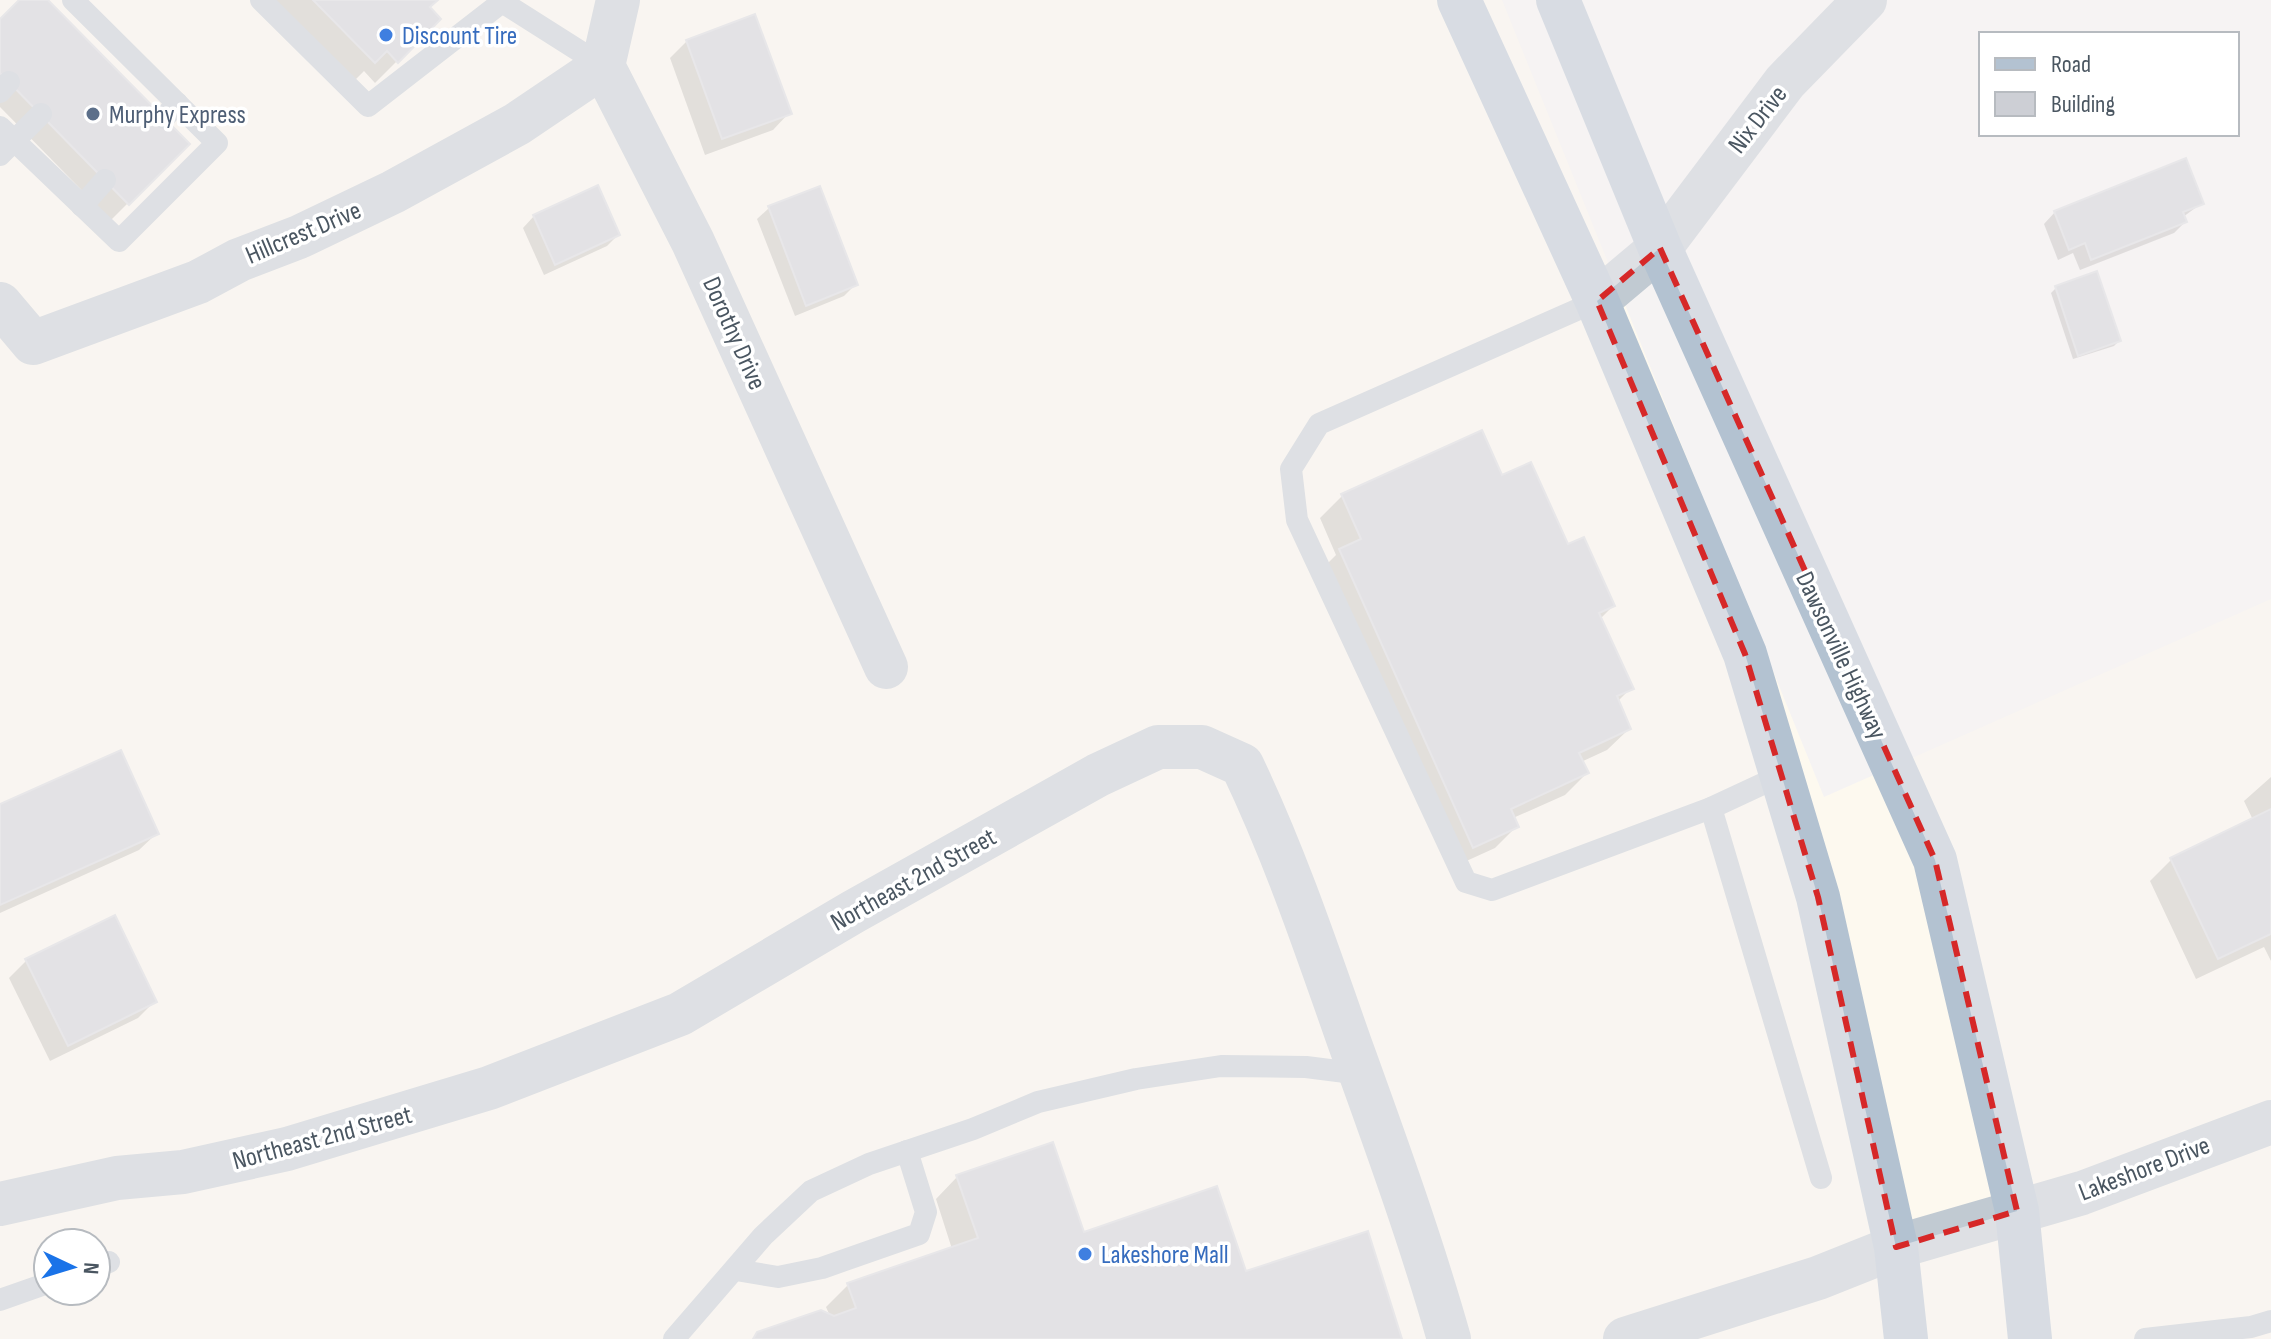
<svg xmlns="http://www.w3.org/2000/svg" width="2271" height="1339" viewBox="0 0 2271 1339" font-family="'Sofia Sans Condensed',sans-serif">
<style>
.commercial{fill:#fdf9ef;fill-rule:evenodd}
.shadow{fill:#0003}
.building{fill:#cdcfd5;stroke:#d7d9de;stroke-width:2}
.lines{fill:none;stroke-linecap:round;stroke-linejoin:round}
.service{stroke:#c1cad2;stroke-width:22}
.minor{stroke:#c1cad2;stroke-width:44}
.primary{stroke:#b3c2d1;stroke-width:44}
.marked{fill:none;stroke:#d62828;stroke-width:6;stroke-dasharray:16 10;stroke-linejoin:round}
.shop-dot{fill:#3f7fe0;stroke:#fff;stroke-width:3}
.service-dot{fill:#5c6f8a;stroke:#fff;stroke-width:3}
.labels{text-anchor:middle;stroke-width:7;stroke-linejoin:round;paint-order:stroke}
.shop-label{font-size:26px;fill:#366cbe;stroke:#fff;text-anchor:start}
.service-label{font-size:26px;fill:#4e5e75;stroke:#fff;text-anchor:start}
.street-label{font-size:26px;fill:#4a5661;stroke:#fff}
</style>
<rect width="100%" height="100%" fill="#f5f3f3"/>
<!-- commercial -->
<path class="commercial" d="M0,0H1502L1824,797L2271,599V1339H0ZM48,1243H96V1291H48Z"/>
<!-- shadow -->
<g class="shadow">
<polygon points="22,0 46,0 187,144 111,220 0,107 0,22"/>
<polygon points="269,0 435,0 397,61 375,83 364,71 352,83"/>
<polygon points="687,41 789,113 773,130 705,155 670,58"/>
<polygon points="819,189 855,285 844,296 795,316 757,219 769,208"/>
<polygon points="2202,203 2183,217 2185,222 2174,233 2080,270 2073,253 2058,260 2044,224 2055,212"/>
<polygon points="534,216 618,235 607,246 544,275 523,228"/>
<polygon points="2056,288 2119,341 2114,346 2073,359 2051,293"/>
<polygon points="1501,478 1567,547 1613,606 1600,619 1631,688 1617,702 1629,729 1607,750 1581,762 1587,773 1565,795 1513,818 1517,826 1495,848 1451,868 1318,573 1336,555 1320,518 1342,496"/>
<polygon points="2271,777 2271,961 2264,947 2196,979 2150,881 2172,859 2253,820 2244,801"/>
<polygon points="0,806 156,834 139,850 0,913"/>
<polygon points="26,961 155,1001 138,1018 50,1061 9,978"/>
<polygon points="957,1177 1083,1235 1245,1273 1400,1339 753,1339 830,1316 826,1307 848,1285 952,1249 936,1199"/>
</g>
<!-- building -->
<g class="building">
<polygon points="19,0 48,0 190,144 129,205 0,73 0,19"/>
<polygon points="313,0 438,0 430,7 441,19 398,63 387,51 375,63"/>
<polygon points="755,14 792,114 722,139 686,40"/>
<polygon points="2186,158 2204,204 2183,212 2187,222 2091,260 2085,243 2069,250 2054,211"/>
<polygon points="598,185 620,235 555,265 533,215"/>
<polygon points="820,186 858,285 806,306 768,206"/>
<polygon points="2097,271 2121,341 2078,356 2055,286"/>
<polygon points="1482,430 1502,475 1531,462 1568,544 1584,537 1615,606 1599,613 1634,689 1617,696 1631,729 1579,753 1589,773 1511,809 1519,827 1473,848 1339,549 1361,539 1341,494"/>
<polygon points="121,750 159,834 0,905 0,804"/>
<polygon points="2271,809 2271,934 2218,959 2170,858"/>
<polygon points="115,915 157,1002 68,1046 25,959"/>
<polygon points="1053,1142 1084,1232 1217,1186 1246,1271 1368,1231 1402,1339 753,1339 757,1332 821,1310 834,1316 856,1308 847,1283 978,1238 956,1175"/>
</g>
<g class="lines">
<!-- service -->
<g class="service">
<polyline points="261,0 368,106 502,2"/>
<polyline points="504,0 502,2 603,66"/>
<polyline points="0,92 9,82"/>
<polyline points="164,118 177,103"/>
<polyline points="0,127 119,241 217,143 73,0"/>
<polyline points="0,155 41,114"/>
<polyline points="82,206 105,180"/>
<polyline points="1597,301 1319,424 1291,469 1297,520 1466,882 1492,890 1711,808"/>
<polyline points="1782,775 1711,808 1821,1178"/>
<polyline points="96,1267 109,1262"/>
<polyline points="736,1270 778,1277 822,1268 919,1234 926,1212 907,1151"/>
<polyline points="0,1300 48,1283"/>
<polyline points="674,1339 763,1236 811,1191 869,1164 973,1129 1038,1102 1136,1079 1221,1066 1306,1067 1361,1074"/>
<polyline points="2145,1339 2251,1327 2271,1321"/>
</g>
<!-- minor -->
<g class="minor">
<polyline points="618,0 603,66 693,242 886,667"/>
<polyline points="1597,301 1660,248 1785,82 1865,0"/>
<polyline points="0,304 33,343 198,282 239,260 299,237 393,192 517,124 603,66"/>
<path d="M0,1204L117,1178L183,1172L287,1149L489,1088L680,1014L853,912L1098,775L1158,747H1202L1242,765C1285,855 1317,950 1350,1044C1385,1141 1421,1240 1449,1339"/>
<polyline points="1625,1339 1818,1278 1896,1247 2082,1193 2271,1122"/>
</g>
<!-- primary -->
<g class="primary">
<polyline points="1459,0 1597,301 1745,654 1818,897 1896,1247 1906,1339"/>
<polyline points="1558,0 1660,248 1935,860 2017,1211 2030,1339"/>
</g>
</g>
<!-- marked area -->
<path d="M0 0H2271V1339H0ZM1660,248L1935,860L2017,1211L1896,1247L1818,897L1745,654L1597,301Z" fill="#f5f3f3" fill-opacity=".55" fill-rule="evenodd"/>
<path class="marked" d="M1660,248L1935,860L2017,1211L1896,1247L1818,897L1745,654L1597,301Z"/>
<!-- markers -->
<g class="shop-dot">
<circle cx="386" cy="35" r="8"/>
<circle cx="1085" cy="1254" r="8"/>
</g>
<circle class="service-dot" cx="93" cy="114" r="8"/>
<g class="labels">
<!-- shop labels -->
<g class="shop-label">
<text x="402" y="44">Discount Tire</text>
<text x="1101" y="1263">Lakeshore Mall</text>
</g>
<!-- service labels -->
<g class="service-label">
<text x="109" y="123">Murphy Express</text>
</g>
<!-- street labels -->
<g class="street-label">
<text transform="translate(1757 119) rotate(-52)" y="9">Nix Drive</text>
<text transform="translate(303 232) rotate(-23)" y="9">Hillcrest Drive</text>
<text transform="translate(735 333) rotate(66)" y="9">Dorothy Drive</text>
<text transform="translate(1842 655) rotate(65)" y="9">Dawsonville Highway</text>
<text transform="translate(913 879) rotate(-29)" y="9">Northeast 2nd Street</text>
<text transform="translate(322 1137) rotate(-15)" y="9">Northeast 2nd Street</text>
<text transform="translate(2144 1168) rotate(-21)" y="9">Lakeshore Drive</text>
</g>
</g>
<!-- legend -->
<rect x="1979" y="32" width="260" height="104" fill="#ffffff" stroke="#b7bbc0" stroke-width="2"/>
<rect x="1995" y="58" width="40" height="12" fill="#b3c2d1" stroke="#b7bbc0" stroke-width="2"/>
<text x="2051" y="72" font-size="24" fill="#4a5661">Road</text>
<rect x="1995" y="92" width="40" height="24" fill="#cdcfd5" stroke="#b7bbc0" stroke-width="2"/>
<text x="2051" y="112" font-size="24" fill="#4a5661">Building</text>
<!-- north arrow -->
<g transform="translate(72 1267) rotate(94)"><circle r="38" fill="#ffffff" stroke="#b7bbc0" stroke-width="2"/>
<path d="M0-6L14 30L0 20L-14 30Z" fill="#1a73e8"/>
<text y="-12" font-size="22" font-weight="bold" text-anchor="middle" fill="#4a5661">N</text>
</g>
</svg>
